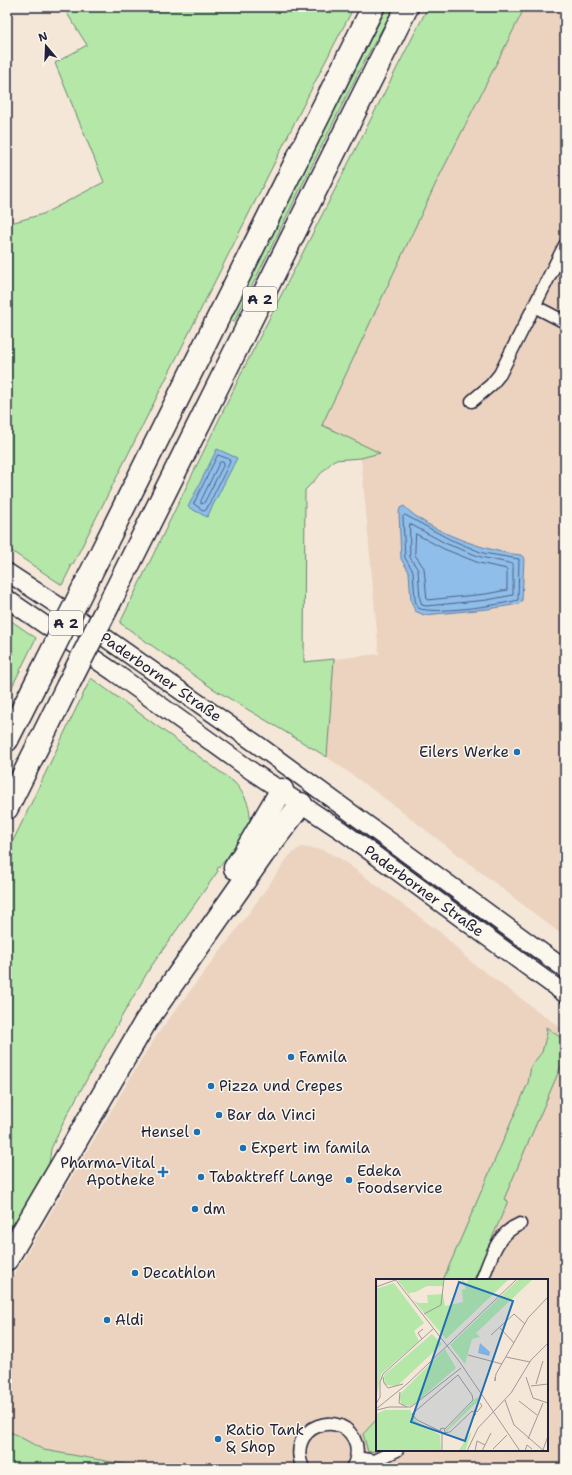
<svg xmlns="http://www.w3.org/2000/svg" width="572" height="1475" viewBox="0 0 572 1475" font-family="'Shantell Sans',sans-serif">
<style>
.built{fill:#ebd3c0}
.green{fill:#b4e7a8;stroke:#6b8472}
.water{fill:#8fbeea;stroke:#6380a4}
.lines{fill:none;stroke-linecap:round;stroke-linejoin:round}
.shore{stroke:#4e6081;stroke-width:1}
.street-casing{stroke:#22223b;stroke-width:15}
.secondary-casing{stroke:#22223b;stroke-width:20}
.highway-casing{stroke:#22223b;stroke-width:25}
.street{stroke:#fbf7ec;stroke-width:12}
.secondary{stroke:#fbf7ec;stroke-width:17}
.highway{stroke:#fbf7ec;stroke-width:22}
.highway-bridge-casing{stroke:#22223b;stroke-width:25;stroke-linecap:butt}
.highway-bridge{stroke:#fbf7ec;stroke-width:22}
.poi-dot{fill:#1f6fb2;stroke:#fbf7ec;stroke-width:1.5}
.labels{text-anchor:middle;stroke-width:3;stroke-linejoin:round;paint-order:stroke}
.shield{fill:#fbf7ec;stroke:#636270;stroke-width:1}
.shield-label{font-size:14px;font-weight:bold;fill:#22223b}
.street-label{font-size:15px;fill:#22223b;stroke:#fbf7ec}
.poi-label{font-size:15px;fill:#22223b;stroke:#fbf7ec;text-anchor:start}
.inset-road{fill:none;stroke:#a09899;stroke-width:1}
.view{fill:#1f6fb2;fill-opacity:0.15;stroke:#1f6fb2;stroke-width:2}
.inset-edge{fill:none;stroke:#22223b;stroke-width:2}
</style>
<rect width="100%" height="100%" fill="#f4e7d8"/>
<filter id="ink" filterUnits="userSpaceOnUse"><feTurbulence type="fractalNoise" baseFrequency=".025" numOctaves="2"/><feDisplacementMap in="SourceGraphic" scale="8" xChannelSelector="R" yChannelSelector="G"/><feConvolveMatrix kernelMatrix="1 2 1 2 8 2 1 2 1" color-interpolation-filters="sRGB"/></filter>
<g filter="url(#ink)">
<!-- built -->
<g class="built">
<polygon points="525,7 565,7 565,937 380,795 327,757 334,659 379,654 361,458 379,453 322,425 436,183"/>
<polygon points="301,847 323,850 341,859 441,933 470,961 565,1031 565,1041 547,1028 546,1029 547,1033 542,1052 531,1066 528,1083 443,1280 377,1280 377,1419 363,1434 368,1451 547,1450 547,1280 474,1280 508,1202 503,1199 565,1057 565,1468 146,1468 44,1450 7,1430 7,1287 145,1053 162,1028 249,913 289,856"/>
</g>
<!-- green -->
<g class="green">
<polygon points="63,7 354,7 324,64 73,564 69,566 71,567 62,585 7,548 7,224 43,214 104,182 55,63 87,45"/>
<polygon points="387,7 394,7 360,69 234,322 229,319"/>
<polygon points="428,7 525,7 436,183 322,425 380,453 361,458 334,460 305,490 304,662 334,659 327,757 212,688 120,623 245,366"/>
<polygon points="7,618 36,638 7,697"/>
<path d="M91,678L234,782C266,818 244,840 217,869L218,871L150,968L122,1016L67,1115L51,1149L49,1164L7,1239V853C36,795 62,736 91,678Z"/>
<polygon points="546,1027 565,1041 565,1057 504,1199 508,1201 474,1280 443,1280 528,1083 531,1066 542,1052 547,1033"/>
<polygon points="377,1419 377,1450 381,1450 368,1452 363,1434"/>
<polygon points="7,1430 44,1450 146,1468 7,1468"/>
</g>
<!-- water -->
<g class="water">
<polygon points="217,449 237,458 207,517 188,507"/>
<path d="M404,506C427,531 488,552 521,555L524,558L522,601L519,604L488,609L424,615L415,611L411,601L409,572L401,559L399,513L400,508Z"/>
</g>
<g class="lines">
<!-- shore -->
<g class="shore">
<polygon points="218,455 229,459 230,462 206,510 204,511 194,504"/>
<polygon points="220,462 223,462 224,464 204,503 201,504 201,501"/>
<path d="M405,515L449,539L483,553L519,559L518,600C501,605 432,615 418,608L415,600L413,571L405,558L403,517Z"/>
<polygon points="410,524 447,544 481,557 513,564 513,595 487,600 426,606 422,605 420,599 418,570 410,557"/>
<polygon points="416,534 444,549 479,563 507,569 507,590 486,594 427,600 424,568 415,555"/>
</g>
<defs>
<g id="street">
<polyline points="534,306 565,322"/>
<polyline points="472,401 491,385 500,374 565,245"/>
<path d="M482,1280C491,1258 496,1234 520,1224"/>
<polyline points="357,1458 374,1461 397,1450"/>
<path d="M303,1468C284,1426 344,1406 356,1444C358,1453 357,1460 352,1468"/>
</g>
<g id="secondary">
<polyline points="7,572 80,620 258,745 565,969"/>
<polyline points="7,599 114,672 253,772 342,831 565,994"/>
</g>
<g id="highway">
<polyline points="90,575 373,7"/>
<polyline points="115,592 407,7"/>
<polyline points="7,740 42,671"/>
<polyline points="7,808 67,687"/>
<path d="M235,868C252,843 265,816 282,790"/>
<polyline points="7,1259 146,1021 263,854 301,804"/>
</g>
</defs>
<!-- street casing -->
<use href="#street" class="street-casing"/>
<!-- secondary casing -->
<use href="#secondary" class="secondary-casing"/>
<!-- highway casing -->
<use href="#highway" class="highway-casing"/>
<!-- street -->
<use href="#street" class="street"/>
<!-- secondary -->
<use href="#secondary" class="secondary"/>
<!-- highway -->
<use href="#highway" class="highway"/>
<defs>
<g id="highway-bridge">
<polyline points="42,671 90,575"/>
<polyline points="67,687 115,592"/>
</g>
</defs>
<!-- highway-bridge casing -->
<use href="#highway-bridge" class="highway-bridge-casing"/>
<!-- highway-bridge -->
<use href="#highway-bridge" class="highway-bridge"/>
</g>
</g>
<!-- markers -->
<g class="poi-dot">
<circle cx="517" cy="752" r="4"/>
<circle cx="291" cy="1057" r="4"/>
<circle cx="211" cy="1086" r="4"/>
<circle cx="219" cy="1115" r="4"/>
<circle cx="197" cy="1132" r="4"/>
<circle cx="243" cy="1148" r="4"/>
<path d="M161 1166h4v4h4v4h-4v4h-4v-4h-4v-4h4z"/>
<circle cx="201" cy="1177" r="4"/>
<circle cx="349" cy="1180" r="4"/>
<circle cx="195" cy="1209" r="4"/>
<circle cx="135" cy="1273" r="4"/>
<circle cx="107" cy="1320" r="4"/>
<circle cx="218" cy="1439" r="4"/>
</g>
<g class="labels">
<!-- shield labels -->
<g class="shield">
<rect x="243" y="287" width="34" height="24" rx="3"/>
<rect x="49" y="611" width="34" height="24" rx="3"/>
</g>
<g class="shield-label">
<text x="260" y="304">A 2</text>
<text x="66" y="628">A 2</text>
</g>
<!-- street labels -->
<g class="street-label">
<text transform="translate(161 677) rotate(35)" y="5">Paderborner Straße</text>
<text transform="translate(424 891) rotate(36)" y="5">Paderborner Straße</text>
</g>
<!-- poi labels -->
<g class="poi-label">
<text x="509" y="757" text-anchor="end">Eilers Werke</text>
<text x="299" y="1062">Famila</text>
<text x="219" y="1091">Pizza und Crepes</text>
<text x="227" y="1120">Bar da Vinci</text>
<text x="189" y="1137" text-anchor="end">Hensel</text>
<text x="251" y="1153">Expert im famila</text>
<text x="155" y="1168" text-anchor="end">Pharma-Vital<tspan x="155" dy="17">Apotheke</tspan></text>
<text x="357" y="1176">Edeka<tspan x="357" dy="17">Foodservice</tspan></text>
<text x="209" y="1182">Tabaktreff Lange</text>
<text x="203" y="1214">dm</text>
<text x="143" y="1278">Decathlon</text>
<text x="115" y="1325">Aldi</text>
<text x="226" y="1435">Ratio Tank<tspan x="226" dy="17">&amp; Shop</tspan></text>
</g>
</g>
<!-- overview -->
<g transform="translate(376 1279)">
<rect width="172" height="172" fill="#f4e7d8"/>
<path d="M24,0H67V7H51L40,13L33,14L36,19L22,2ZM85,0L91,4L92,0H133L70,60L37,21L42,24H52L51,16L67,15L69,27L87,23L86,11L90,10ZM143,0H157L100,54L104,58L96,60L89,85L74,66ZM18,4L48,44L38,52L43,62L5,95L0,122V10ZM56,55L66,65L21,107L9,106L8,96ZM69,70L80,89L36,127L26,126L23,118L26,113ZM101,118L103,121L70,153V151ZM9,131H34L40,142L64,156L65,172H0V135ZM96,152L89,172H85L83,171Z" fill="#b4e7a8"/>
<path d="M104,64L114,73L113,77L102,74Z" fill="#8fbeea"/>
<path class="inset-road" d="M19,0L83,82L144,172M0,8L22,0M48,35L65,26L68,0M124,49L138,64M115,56L138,35L149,45M46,60L42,54L47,50M92,76L126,85M130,78L154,83M7,98L8,104L12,109L27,105M119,98V102L120,95L152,39L172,18M150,98L157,119L172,124M160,105L167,82M155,107L172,105M24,113L23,124L31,128M129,121L138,146L168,172M143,122L161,136M0,125L4,118V103L7,95L57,50M0,130L31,105L141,0M1,131L13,128H35L85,89M98,131L101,133L106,127L104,124M64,152L41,141L36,135L82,96L96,116L97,121L69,150M69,153L68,149L64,150L66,154L74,153L96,132L100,135L97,138M66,154V172M152,160L167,124M117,170L131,156M167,171L172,157M91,172L102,149L135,114L155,81L172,64M99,172L101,162L109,166M106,172L115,154M149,172L151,166L156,170"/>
<path class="view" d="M83,3L137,22L89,162L35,143Z"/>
<rect width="172" height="172" class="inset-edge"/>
</g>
<!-- margin -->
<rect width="572" height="1475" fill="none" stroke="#fbf7ec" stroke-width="24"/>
<rect x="12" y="12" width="548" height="1451" fill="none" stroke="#22223b" stroke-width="1.5" filter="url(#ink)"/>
<!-- north arrow -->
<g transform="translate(46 46) rotate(341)" stroke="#fbf7ec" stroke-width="3" paint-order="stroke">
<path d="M0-3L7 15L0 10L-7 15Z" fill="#22223b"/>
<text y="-6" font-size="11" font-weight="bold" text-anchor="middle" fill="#22223b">N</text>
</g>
</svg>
